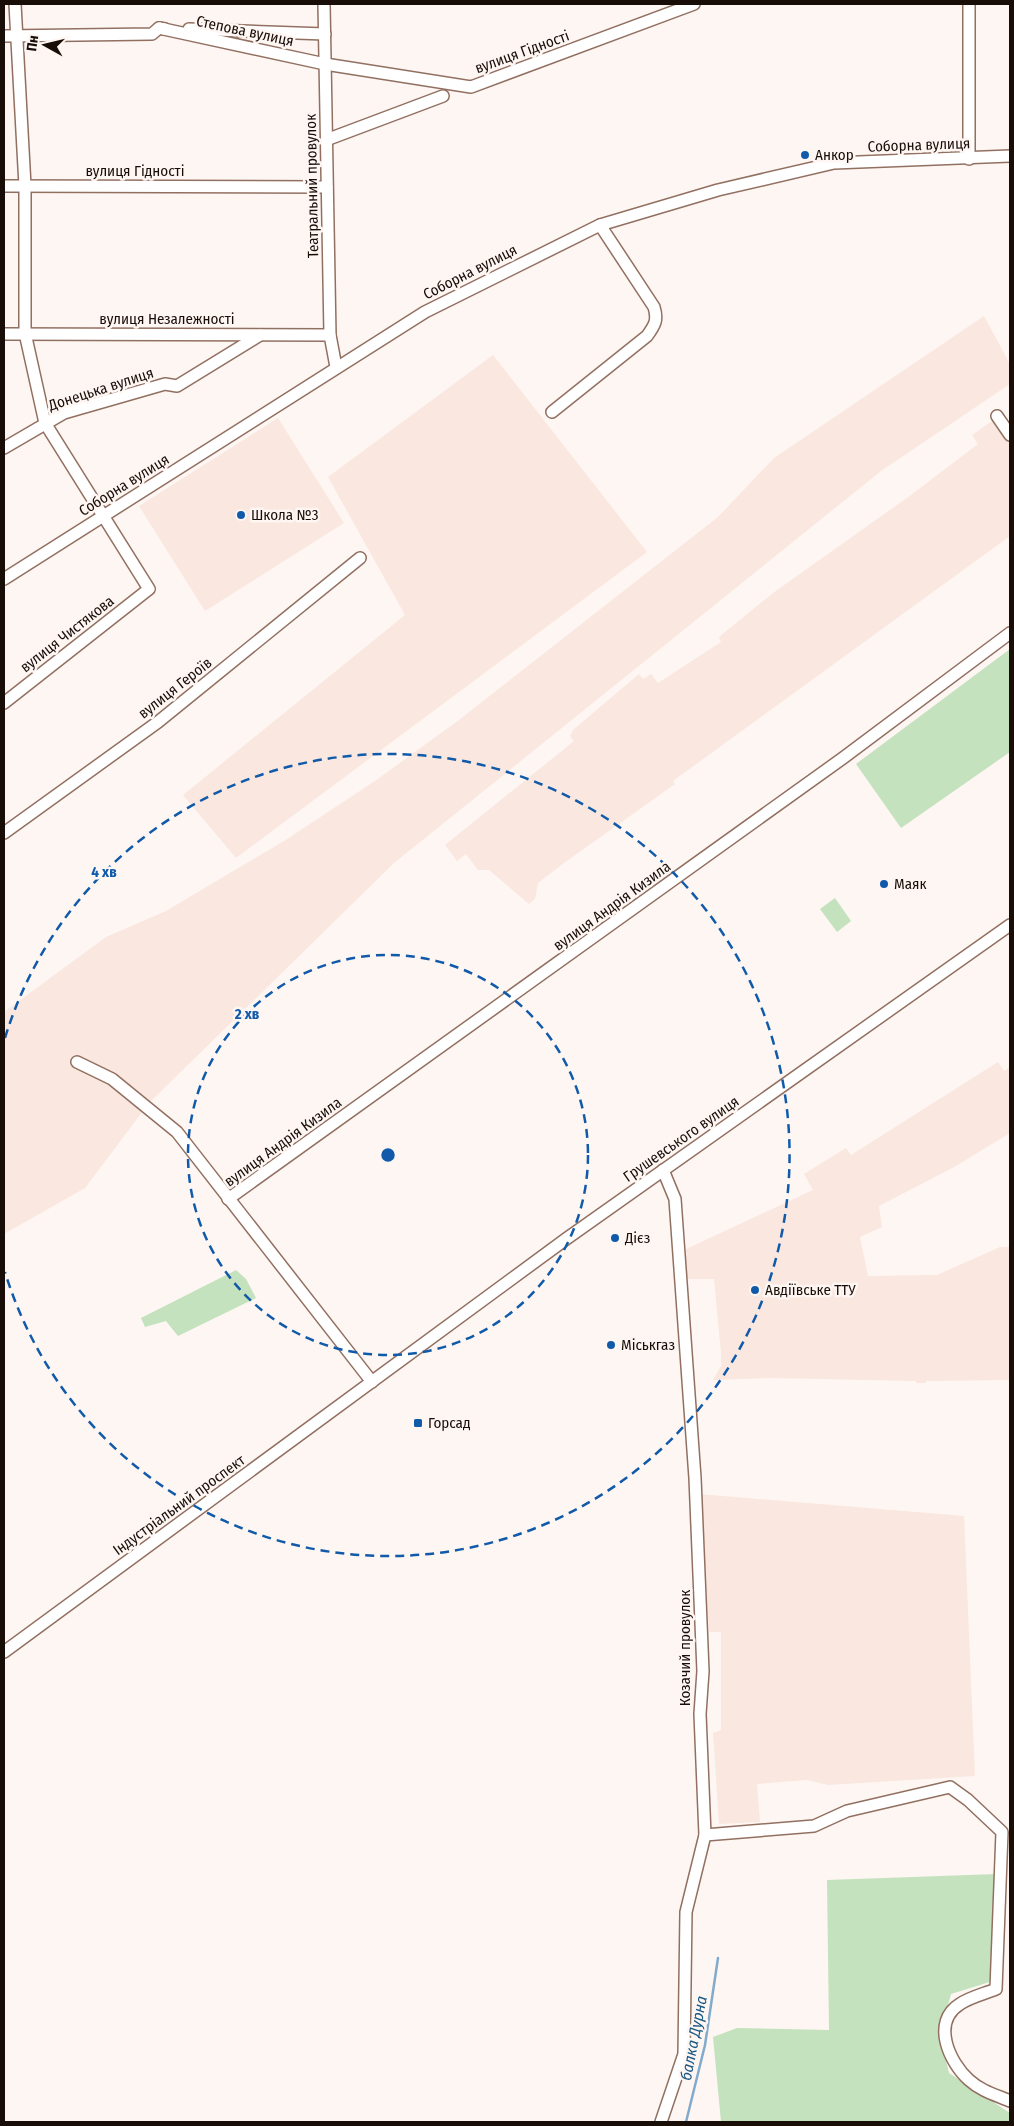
<svg xmlns="http://www.w3.org/2000/svg" width="1014" height="2126" viewBox="0 0 1014 2126" font-family="'Fira Sans Condensed',sans-serif">
<style>
.built{fill:#fae7df}
.green{fill:#c4e2bd}
.lines{fill:none;stroke-linecap:round;stroke-linejoin:round}
.stream{stroke:#82aacc;stroke-width:2.5}
.minor-casing{stroke:#927061;stroke-width:14}
.minor{stroke:#fff;stroke-width:11}
.ring{fill:none;stroke:#115aa9;stroke-width:2.5;stroke-dasharray:9 6}
.poi-dot{fill:#115aa9;stroke:#fef6f3;stroke-width:2}
.labels{text-anchor:middle;stroke-width:5;stroke-linejoin:round;paint-order:stroke}
.street-label{font-size:15px;fill:#190d08;stroke:#fef6f3}
.poi-label{font-size:15px;fill:#190d08;stroke:#fef6f3;text-anchor:start}
.water-label{font-size:16px;font-style:italic;fill:#185783;stroke:#fef6f3}
.centre{fill:#115aa9;stroke:#fef6f3;stroke-width:2.5}
.ring-label{font-size:15px;text-anchor:middle;font-weight:bold;fill:#115aa9;stroke:#fef6f3;stroke-width:5;stroke-linejoin:round;paint-order:stroke}
</style>
<rect width="100%" height="100%" fill="#fef6f3"/>
<!-- built -->
<g class="built">
<polygon points="984,316 1010,364 1010,384 881,471 394,863 149,1103 85,1188 4,1234 4,1012 106,937 166,911 284,841 375,781 459,720 718,517 774,458"/>
<polygon points="493,355 647,552 236,858 183,795 405,615 328,477"/>
<polygon points="1002,414 1010,426 1010,536 673,781 675,784 564,863 538,883 535,899 529,904 489,870 478,870 466,854 457,861 445,845 574,741 570,736 573,730 639,674 643,679 651,674 658,683 721,642 719,637 773,593 911,495 978,444 972,435"/>
<polygon points="278,418 344,523 205,611 139,506"/>
<polygon points="998,1062 1004,1071 1010,1067 1010,1133 956,1166 879,1206 882,1227 860,1237 868,1276 937,1275 1000,1247 1010,1247 1010,1380 926,1381 926,1383 916,1383 916,1381 769,1378 713,1380 721,1366 721,1353 714,1279 686,1279 684,1250 813,1190 804,1174 846,1148 851,1155"/>
<polygon points="699,1494 964,1516 975,1776 828,1785 807,1780 757,1784 760,1822 719,1824 713,1733 721,1730 721,1632 709,1632"/>
</g>
<!-- green -->
<g class="green">
<polygon points="1010,649 1010,752 901,828 856,764"/>
<polygon points="835,898 851,921 837,932 820,909"/>
<polygon points="236,1270 246,1279 256,1298 178,1336 166,1321 145,1327 141,1318"/>
<polygon points="997,1874 993,1981 951,1994 940,2036 949,2073 1010,2113 1010,2122 721,2122 713,2037 737,2028 829,2030 827,1880"/>
</g>
<g class="lines">
<!-- stream -->
<polyline class="stream" points="686,2122 705,2045 718,1958"/>
<defs>
<g id="minor">
<polyline points="324,4 330,335 336,367"/>
<polyline points="159,28 325,64 471,87 694,4"/>
<polyline points="189,29 325,34"/>
<polyline points="4,36 152,34 159,28 165,29"/>
<polyline points="326,140 443,96"/>
<polyline points="969,159 969,4"/>
<polyline points="4,186 327,187"/>
<polyline points="4,334 330,335"/>
<path d="M552,412L647,336C655,325 658,320 654,307L600,225"/>
<polyline points="997,416 1010,435"/>
<polyline points="4,448 64,413 165,384 177,386 260,335"/>
<polyline points="4,579 425,312 600,225 718,190 834,163 1010,156"/>
<polyline points="4,703 149,589 45,423 25,333 25,186 15,4"/>
<polyline points="4,833 158,722 360,558"/>
<polyline points="77,1062 112,1079 177,1132 372,1382"/>
<polyline points="228,1199 843,758 1010,633"/>
<polyline points="4,1652 566,1239 1010,925"/>
<path d="M705,1835L814,1826L847,1811L950,1787L968,1800L1002,1832L996,1989C984,1994 970,1997 960,2004C931,2022 949,2062 969,2080C981,2091 996,2095 1010,2101"/>
<polyline points="661,2122 684,2054 686,1912 705,1835 700,1714 703,1671 695,1478 675,1199 663,1170"/>
</g>
</defs>
<!-- minor casing -->
<use href="#minor" class="minor-casing"/>
<!-- minor -->
<use href="#minor" class="minor"/>
</g>
<!-- distance rings -->
<g class="ring">
<circle cx="388" cy="1155" r="200"/>
<path d="M5 1038A401 401 0 1 1 5 1272"/>
</g>
<!-- markers -->
<g class="poi-dot">
<circle cx="805" cy="155" r="5"/>
<circle cx="241" cy="515" r="5"/>
<circle cx="884" cy="884" r="5"/>
<circle cx="615" cy="1238" r="5"/>
<circle cx="755" cy="1290" r="5"/>
<circle cx="611" cy="1345" r="5"/>
<rect x="413" y="1418" width="10" height="10" rx="2.5"/>
</g>
<g class="labels">
<!-- street labels -->
<g class="street-label">
<text transform="translate(245 31) rotate(12)" y="5">Степова вулиця</text>
<text transform="translate(522 52) rotate(-20)" y="5">вулиця Гідності</text>
<text transform="translate(919 145) rotate(-2)" y="5">Соборна вулиця</text>
<text x="135" y="176">вулиця Гідності</text>
<text transform="translate(312 186) rotate(-91)" y="5">Театральний провулок</text>
<text transform="translate(470 272) rotate(-27)" y="5">Соборна вулиця</text>
<text x="167" y="324">вулиця Незалежності</text>
<text transform="translate(101 389) rotate(-18)" y="5">Донецька вулиця</text>
<text transform="translate(124 485) rotate(-32)" y="5">Соборна вулиця</text>
<text transform="translate(67 634) rotate(-38)" y="5">вулиця Чистякова</text>
<text transform="translate(175 688) rotate(-38)" y="5">вулиця Героїв</text>
<text transform="translate(612 906) rotate(-36)" y="5">вулиця Андрія Кизила</text>
<text transform="translate(681 1139) rotate(-35)" y="5">Грушевського вулиця</text>
<text transform="translate(283 1142) rotate(-36)" y="5">вулиця Андрія Кизила</text>
<text transform="translate(179 1505) rotate(-36)" y="5">Індустріальний проспект</text>
<text transform="translate(685 1648) rotate(-90)" y="5">Козачий провулок</text>
</g>
<!-- poi labels -->
<g class="poi-label">
<text x="815" y="160">Анкор</text>
<text x="251" y="520">Школа №3</text>
<text x="894" y="889">Маяк</text>
<text x="625" y="1243">Дієз</text>
<text x="765" y="1295">Авдіївське ТТУ</text>
<text x="621" y="1350">Міськгаз</text>
<text x="428" y="1428">Горсад</text>
</g>
<!-- water labels -->
<g class="water-label">
<text transform="translate(693 2038) rotate(-79)" y="6">балка Дурна</text>
</g>
</g>
<circle cx="388" cy="1155" r="8" class="centre"/>
<g class="ring-label">
<text x="104" y="877">4 хв</text>
<text x="247" y="1019">2 хв</text>
</g>
<!-- border -->
<rect width="1014" height="2126" fill="none" stroke="#190d08" stroke-width="10"/>
<!-- north arrow -->
<g transform="translate(45 45) rotate(278)" stroke="#fef6f3" stroke-width="4" paint-order="stroke">
<path d="M0-4L9 19L0 12L-9 19Z" fill="#190d08"/>
<text y="-8" font-size="14" font-weight="bold" text-anchor="middle" fill="#190d08">Пн</text>
</g>
</svg>
